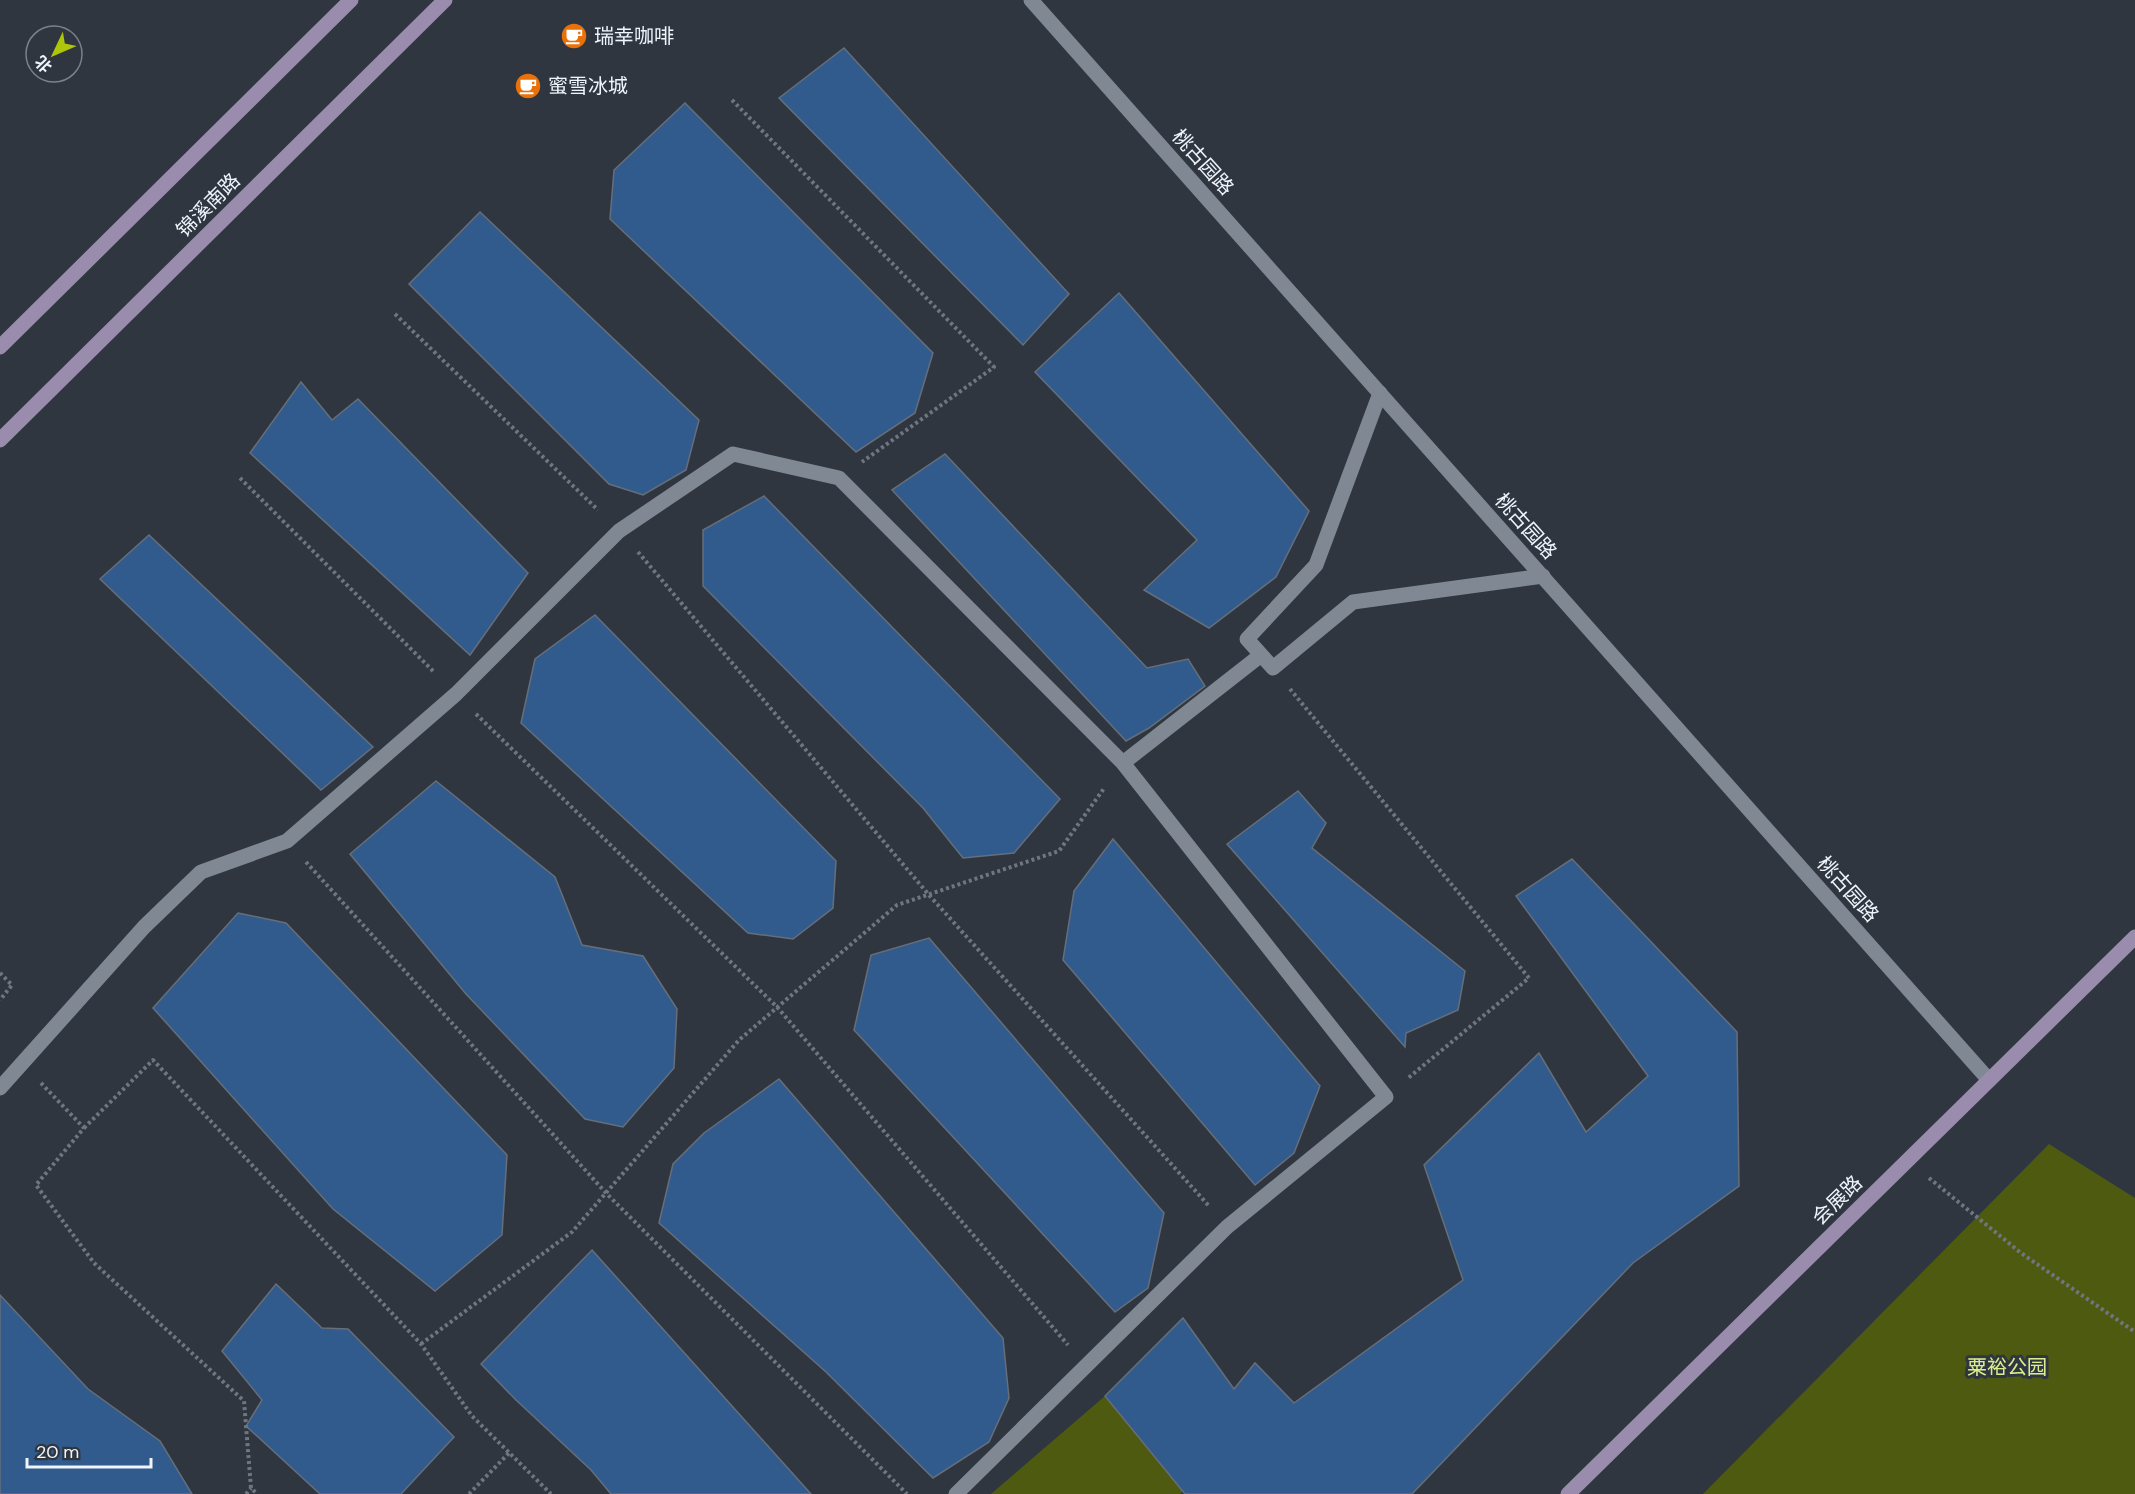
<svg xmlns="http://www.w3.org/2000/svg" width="2135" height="1494" viewBox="0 0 2135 1494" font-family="'DM Sans','Noto Sans SC',sans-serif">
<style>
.green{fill:#4f5a11}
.building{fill:#315b8d;stroke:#666e79;stroke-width:1.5}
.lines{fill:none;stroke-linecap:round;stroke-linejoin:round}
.path{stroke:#70767f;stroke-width:4;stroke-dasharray:3 3;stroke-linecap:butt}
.street{stroke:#808893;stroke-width:15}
.secondary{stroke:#9a8cad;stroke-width:15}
.labels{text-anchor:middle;stroke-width:6;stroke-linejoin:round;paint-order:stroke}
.poi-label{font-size:20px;fill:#f0f4fb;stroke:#2f3640;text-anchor:start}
.street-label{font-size:20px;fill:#f0f4fb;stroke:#2f3640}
.park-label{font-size:20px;fill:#dbee8c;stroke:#2f3640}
</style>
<rect width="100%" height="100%" fill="#2f3640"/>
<!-- green -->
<g class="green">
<polygon points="2049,1144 2135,1198 2135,1494 1703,1494"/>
<polygon points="1105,1396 1184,1490 1180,1494 991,1494"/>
</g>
<!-- building -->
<g class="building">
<polygon points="844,48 1069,294 1023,345 779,98"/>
<polygon points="685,103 933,353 915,413 856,452 610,219 614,170"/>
<polygon points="480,212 699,420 686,470 643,495 609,484 409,284"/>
<polygon points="1119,293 1309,511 1276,577 1209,628 1144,590 1197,540 1035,372"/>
<polygon points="301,382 332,420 358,399 528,573 470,655 250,453"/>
<polygon points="945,454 1147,668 1188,659 1205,686 1149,728 1126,741 892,490"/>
<polygon points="764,496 1060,799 1014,853 963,858 923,808 703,586 703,530"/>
<polygon points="149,535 373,747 321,790 100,579"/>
<polygon points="595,615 836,861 833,908 793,939 748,933 521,723 535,659"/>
<polygon points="436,781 555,877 582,945 643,956 677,1009 674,1068 623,1127 585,1119 466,994 350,854"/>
<polygon points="1298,791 1326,823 1312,848 1465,971 1458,1010 1406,1033 1405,1047 1227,844"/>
<polygon points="1113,839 1320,1086 1294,1153 1255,1185 1063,960 1074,891"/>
<polygon points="1572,859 1737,1032 1739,1186 1633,1263 1412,1494 1185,1494 1105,1396 1183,1318 1234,1389 1255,1363 1294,1403 1463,1280 1424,1165 1539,1053 1586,1132 1648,1076 1516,896"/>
<polygon points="238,913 286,923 507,1155 502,1235 435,1291 333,1209 153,1008"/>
<polygon points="929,938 1164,1213 1148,1288 1115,1312 854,1030 871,955"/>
<polygon points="779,1079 1003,1338 1009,1398 989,1442 933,1478 826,1372 659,1223 673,1164 704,1133"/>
<polygon points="592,1250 811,1494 611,1494 591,1470 516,1400 481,1364"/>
<polygon points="276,1284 322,1328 348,1329 454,1437 401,1494 320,1494 246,1426 262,1400 222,1351"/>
<polygon points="0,1295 88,1389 160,1441 192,1494 0,1494"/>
</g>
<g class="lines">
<!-- path -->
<g class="path">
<polyline points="732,100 994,367 862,462"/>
<polyline points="395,314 598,510"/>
<polyline points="240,478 435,673"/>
<polyline points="638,552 929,895 1209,1206"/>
<polyline points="1290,689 1529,978 1407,1079"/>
<polyline points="476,714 777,1007 1068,1345"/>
<polyline points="306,862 606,1193 907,1494"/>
<polyline points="0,973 12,985 0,1000"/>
<polyline points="41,1083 84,1128 36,1185 94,1263 244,1401 251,1488 257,1494"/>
<polyline points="84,1128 153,1060 421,1344 472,1416 551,1494"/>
<polyline points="1929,1178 2021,1253 2135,1332"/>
<polyline points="421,1344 572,1232 739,1040 897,905 1059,851 1105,787"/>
<polyline points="246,1494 251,1488"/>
<polyline points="469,1494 509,1453"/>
</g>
<!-- street -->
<g class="street">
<polyline points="1031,0 1989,1080"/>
<polyline points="1380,393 1316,565 1247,639 1273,668 1353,602 1543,576"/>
<polyline points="1123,763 1261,655"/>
<polyline points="0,1088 144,927 201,872 287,841 456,694 619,531 733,454 839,478 1123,763 1386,1097 1227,1227 956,1494"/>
</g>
<!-- secondary -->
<g class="secondary">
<polyline points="0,347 351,0"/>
<polyline points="0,440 445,0"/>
<polyline points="1568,1494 2135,937"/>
</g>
</g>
<!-- icons -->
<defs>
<symbol id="cafe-disc" viewBox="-11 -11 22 22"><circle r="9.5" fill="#e8710a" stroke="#2f3640"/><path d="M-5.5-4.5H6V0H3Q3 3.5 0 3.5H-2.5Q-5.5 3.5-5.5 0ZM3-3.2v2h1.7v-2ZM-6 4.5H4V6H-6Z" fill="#fff"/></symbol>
</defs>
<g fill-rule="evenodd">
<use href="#cafe-disc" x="559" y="21" width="30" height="30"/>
<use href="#cafe-disc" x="513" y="71" width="30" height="30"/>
</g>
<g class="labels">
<!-- poi labels -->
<g class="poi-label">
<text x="594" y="43">瑞幸咖啡</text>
<text x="548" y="93">蜜雪冰城</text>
</g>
<!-- street labels -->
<g class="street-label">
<text transform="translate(1203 162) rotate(48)" y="7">桃古园路</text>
<text transform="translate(208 205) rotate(-45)" y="7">锦溪南路</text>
<text transform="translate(1526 526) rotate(48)" y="7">桃古园路</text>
<text transform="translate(1848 889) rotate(48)" y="7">桃古园路</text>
<text transform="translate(1837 1200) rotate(-44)" y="7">会展路</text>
</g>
<!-- park labels -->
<g class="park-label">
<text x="2007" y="1374">粟裕公园</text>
</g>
</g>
<!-- north arrow -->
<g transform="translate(54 54) rotate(226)"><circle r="28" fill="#2f3640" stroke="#7c828b" stroke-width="1.5"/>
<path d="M0-4.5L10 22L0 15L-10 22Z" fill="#aec509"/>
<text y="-9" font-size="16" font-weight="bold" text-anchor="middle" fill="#f0f4fb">北</text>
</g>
<!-- scale -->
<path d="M27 1458v9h124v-9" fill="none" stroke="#f0f4fb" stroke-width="3"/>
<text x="36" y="1458" font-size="18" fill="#f0f4fb" stroke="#2f3640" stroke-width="4.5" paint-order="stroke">20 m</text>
</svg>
